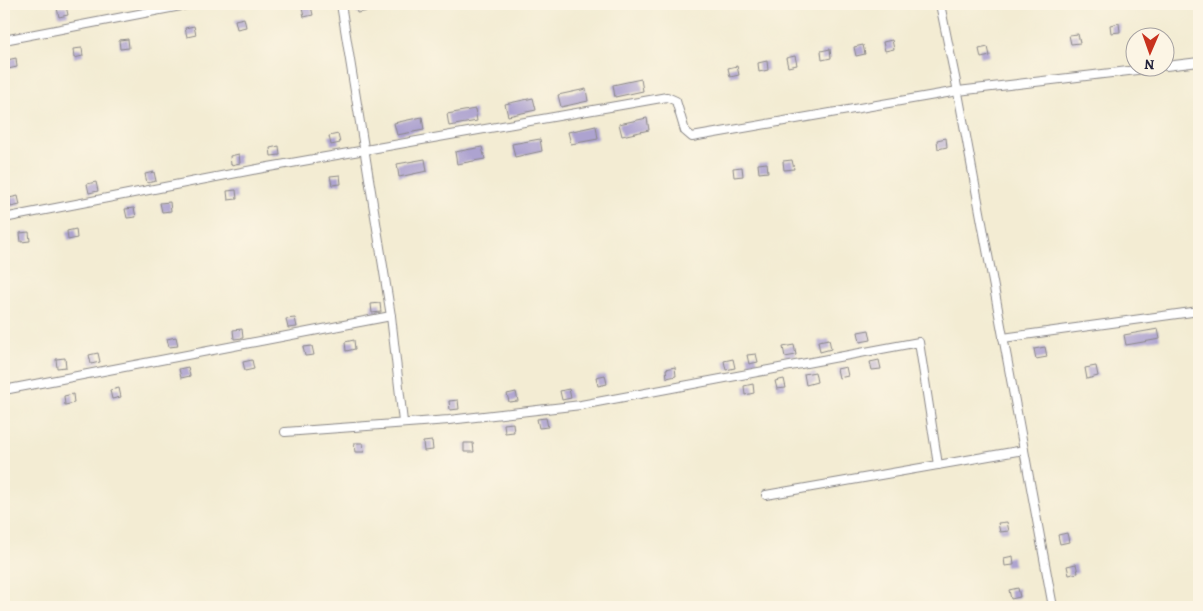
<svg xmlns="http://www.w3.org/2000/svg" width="1203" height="611" viewBox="0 0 1203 611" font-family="Alegreya,serif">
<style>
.building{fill:#ada3d0}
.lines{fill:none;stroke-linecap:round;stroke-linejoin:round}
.street-casing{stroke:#8a8787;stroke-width:10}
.street{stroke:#fff;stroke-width:8}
</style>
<rect width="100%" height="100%" fill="#fcf5e5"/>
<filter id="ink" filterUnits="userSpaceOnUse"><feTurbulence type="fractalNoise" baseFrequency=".02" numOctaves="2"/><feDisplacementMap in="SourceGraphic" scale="10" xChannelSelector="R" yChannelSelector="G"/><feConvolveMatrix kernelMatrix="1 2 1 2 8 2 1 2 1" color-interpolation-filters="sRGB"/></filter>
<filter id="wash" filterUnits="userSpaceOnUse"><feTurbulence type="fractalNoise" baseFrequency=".0096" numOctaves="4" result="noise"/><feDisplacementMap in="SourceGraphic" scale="20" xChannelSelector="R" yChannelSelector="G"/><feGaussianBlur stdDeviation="1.12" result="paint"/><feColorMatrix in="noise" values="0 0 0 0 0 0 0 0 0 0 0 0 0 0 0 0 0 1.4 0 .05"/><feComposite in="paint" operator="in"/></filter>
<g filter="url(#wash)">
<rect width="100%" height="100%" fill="#f3ecd3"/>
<g id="blocks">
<!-- building -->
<g class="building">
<polygon points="355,4 367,4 368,11 357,13"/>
<polygon points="66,6 68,15 59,17 57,8"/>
<polygon points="311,6 313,15 304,17 302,8"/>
<polygon points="244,18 246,27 237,29 235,20"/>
<polygon points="1119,23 1120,32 1111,33 1110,25"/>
<polygon points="194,26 196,35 187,37 185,28"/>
<polygon points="1078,34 1080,43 1071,44 1069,35"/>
<polygon points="128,39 129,48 120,49 119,40"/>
<polygon points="892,40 894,49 885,51 883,42"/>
<polygon points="863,45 865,54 856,56 854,47"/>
<polygon points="988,47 990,56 981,58 979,49"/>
<polygon points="82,48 83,56 74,58 73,49"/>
<polygon points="830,49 831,58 822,60 821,51"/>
<polygon points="795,56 797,65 788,67 786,58"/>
<polygon points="16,58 17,67 8,69 7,60"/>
<polygon points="767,61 768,70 759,72 758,63"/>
<polygon points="737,66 739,75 730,77 728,68"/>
<polygon points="641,79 643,91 615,97 613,85"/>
<polygon points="586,89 588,101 561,107 558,95"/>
<polygon points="533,98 536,110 508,116 505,104"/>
<polygon points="475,109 477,121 449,126 447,114"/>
<polygon points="422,117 424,130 397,135 394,123"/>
<polygon points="647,118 649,130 622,136 619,124"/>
<polygon points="596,126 598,139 571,144 568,132"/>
<polygon points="338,134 340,143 331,145 329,136"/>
<polygon points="946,138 947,147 938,149 937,140"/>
<polygon points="540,139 542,151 515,157 512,144"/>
<polygon points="279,146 280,155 271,156 270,148"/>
<polygon points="482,147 485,159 457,164 455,152"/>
<polygon points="239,154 240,163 231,165 230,156"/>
<polygon points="425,159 427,171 399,177 397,164"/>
<polygon points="792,160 794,169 784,170 783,161"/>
<polygon points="767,163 768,172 759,173 758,164"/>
<polygon points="742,167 743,176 734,177 733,168"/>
<polygon points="154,172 156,181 147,183 145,174"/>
<polygon points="340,175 341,184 332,185 330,176"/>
<polygon points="96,182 98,191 89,193 87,184"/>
<polygon points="236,190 237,199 228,200 227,191"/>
<polygon points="18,196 20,205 11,207 9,198"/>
<polygon points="170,202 171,211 162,212 160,203"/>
<polygon points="134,208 136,217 127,218 125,209"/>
<polygon points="76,229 77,238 68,240 67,231"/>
<polygon points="29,232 30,241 21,242 20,233"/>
<polygon points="380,303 381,312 372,313 371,304"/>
<polygon points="295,318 297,327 288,328 286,319"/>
<polygon points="242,329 243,338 234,339 233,330"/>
<polygon points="1158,329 1160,339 1126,345 1124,335"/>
<polygon points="869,330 871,340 860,342 858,332"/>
<polygon points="176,337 178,346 169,347 167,339"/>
<polygon points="829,339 831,349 820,352 818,341"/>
<polygon points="354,340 355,349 346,351 345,342"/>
<polygon points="794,345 796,355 785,357 783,347"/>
<polygon points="312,346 314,355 305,356 303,347"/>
<polygon points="1045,347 1047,357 1036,359 1034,349"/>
<polygon points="98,353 100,362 91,364 89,355"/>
<polygon points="756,354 758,362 749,364 747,355"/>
<polygon points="65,358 66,367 57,368 56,359"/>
<polygon points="733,359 735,368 726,370 724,361"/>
<polygon points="252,360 254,369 245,371 243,362"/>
<polygon points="879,360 881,369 872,370 870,362"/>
<polygon points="1096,366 1098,376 1087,379 1085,368"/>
<polygon points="188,367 190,376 181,378 179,369"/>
<polygon points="675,367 676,376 667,378 666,369"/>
<polygon points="846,367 848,376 839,378 837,369"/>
<polygon points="815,372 817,382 806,385 804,374"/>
<polygon points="605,375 607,384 598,386 596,377"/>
<polygon points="784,379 786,388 777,389 775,381"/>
<polygon points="753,384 754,393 745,395 744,386"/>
<polygon points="119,388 121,397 112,399 110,390"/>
<polygon points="569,389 571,398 562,400 560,391"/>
<polygon points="516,392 518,401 509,402 507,394"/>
<polygon points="73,394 74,403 65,405 64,396"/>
<polygon points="458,400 459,409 450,410 449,401"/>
<polygon points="546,418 548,427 539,428 537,419"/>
<polygon points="513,423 514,432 505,433 504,424"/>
<polygon points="432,441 433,450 424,451 423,442"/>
<polygon points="354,443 363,443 364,452 355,452"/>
<polygon points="464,443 473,443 474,452 464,452"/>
<polygon points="1007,522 1009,531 1000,532 998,523"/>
<polygon points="1067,533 1069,542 1060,544 1058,535"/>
<polygon points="1013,556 1014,565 1005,566 1004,558"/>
<polygon points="1076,564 1078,573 1069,575 1067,566"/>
<polygon points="1018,588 1020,597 1011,599 1009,590"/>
</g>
</g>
</g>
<g filter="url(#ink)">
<use href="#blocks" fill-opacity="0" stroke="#8a8787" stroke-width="1"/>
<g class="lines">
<defs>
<g id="street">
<polyline points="341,4 391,316 403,422"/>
<polyline points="940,4 956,82 1053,607"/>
<polyline points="4,40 191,4"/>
<polyline points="1166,66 1199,62"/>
<polyline points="4,218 263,168 667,97 676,101 685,131 692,137 958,91 1154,68"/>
<polyline points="1003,338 1199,311"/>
<polyline points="4,390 391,316"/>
<polyline points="285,432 449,420 581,405 919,342 938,465"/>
<polyline points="766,495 1024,450"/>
</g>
</defs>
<!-- street casing -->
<use href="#street" class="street-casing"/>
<!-- street -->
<use href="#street" class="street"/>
</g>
</g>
<!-- margin -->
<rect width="1203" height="611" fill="none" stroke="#fcf5e5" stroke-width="20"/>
<!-- north arrow -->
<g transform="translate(1150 52) rotate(182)"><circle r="24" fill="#fcf5e5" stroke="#a5a1a1"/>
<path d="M0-4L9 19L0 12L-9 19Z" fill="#c8321e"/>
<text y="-8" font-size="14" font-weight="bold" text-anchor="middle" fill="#22223b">N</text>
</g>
</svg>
